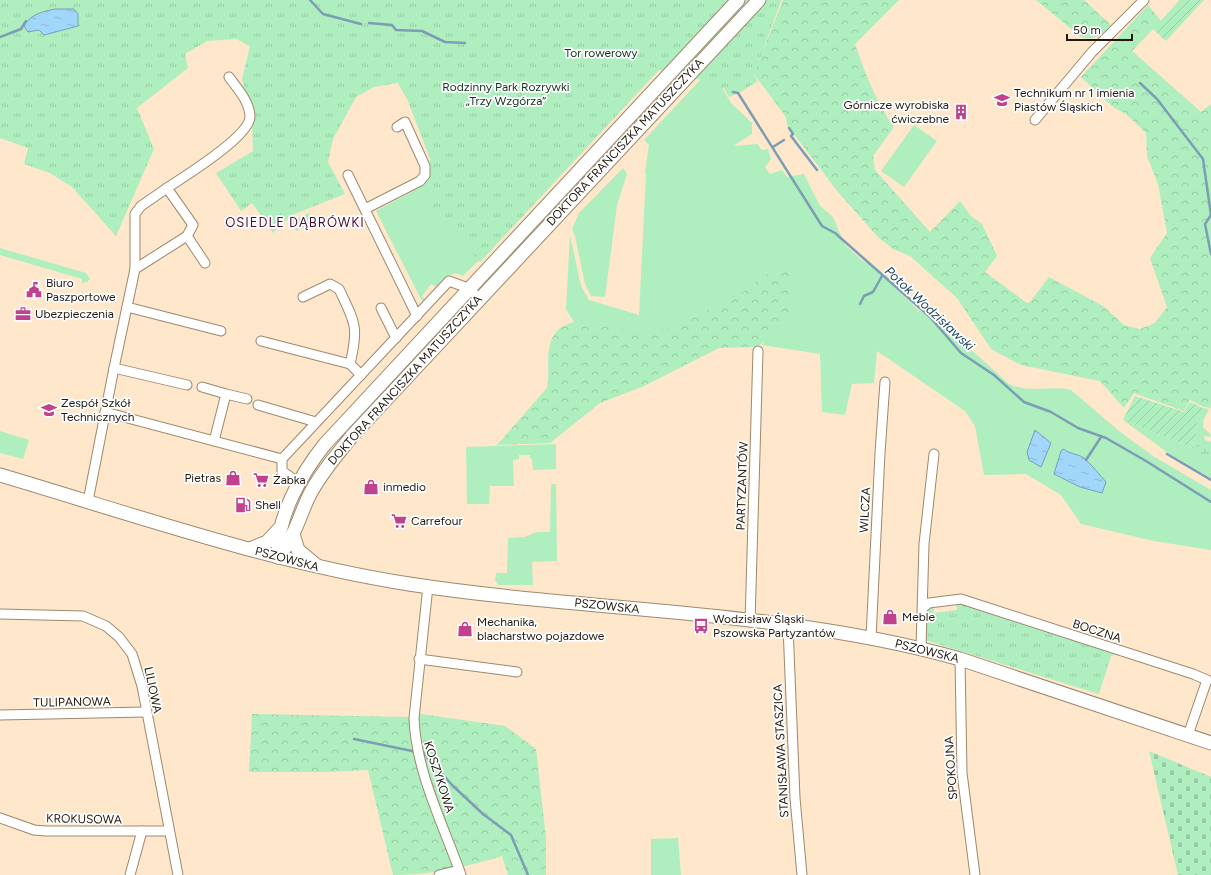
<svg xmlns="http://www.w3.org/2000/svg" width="1211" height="875" viewBox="0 0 1211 875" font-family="Figtree,sans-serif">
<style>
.grass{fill:#afeebf}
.forest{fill:url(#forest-crowns)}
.wetland{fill:url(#wetland-marsh)}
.cemetery{fill:url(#cemetery-stones)}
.park{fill:url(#park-tufts)}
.garden{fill:url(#garden-furrows)}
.water{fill:url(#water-ripples);stroke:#7b9eb5}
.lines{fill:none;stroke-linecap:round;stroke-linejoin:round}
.stream{stroke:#7b9eb5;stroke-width:2.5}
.minor-casing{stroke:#9d896e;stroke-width:11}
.secondary-casing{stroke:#9d896e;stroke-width:15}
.minor{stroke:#fff;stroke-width:9}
.secondary{stroke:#fff;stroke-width:13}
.labels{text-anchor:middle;stroke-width:3.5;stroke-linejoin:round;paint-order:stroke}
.park-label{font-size:12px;fill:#0f351c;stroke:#fff}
.poi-label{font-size:12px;fill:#21190f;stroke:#fff;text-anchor:start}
.street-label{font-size:12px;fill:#21190f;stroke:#fff}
.neighbourhood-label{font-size:13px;letter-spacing:1px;fill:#4b0e33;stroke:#fff}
.water-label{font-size:13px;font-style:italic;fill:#1d455e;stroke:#fff}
</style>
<defs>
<pattern id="forest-crowns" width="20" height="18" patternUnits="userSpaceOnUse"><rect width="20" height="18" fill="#afeebf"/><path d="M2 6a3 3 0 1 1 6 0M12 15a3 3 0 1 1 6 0" fill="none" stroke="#96cca3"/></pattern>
<pattern id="wetland-marsh" width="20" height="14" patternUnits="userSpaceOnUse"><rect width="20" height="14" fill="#afeebf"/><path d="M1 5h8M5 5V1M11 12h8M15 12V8" fill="none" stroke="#96cca3"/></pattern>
<pattern id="cemetery-stones" width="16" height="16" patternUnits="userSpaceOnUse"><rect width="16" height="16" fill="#afeebf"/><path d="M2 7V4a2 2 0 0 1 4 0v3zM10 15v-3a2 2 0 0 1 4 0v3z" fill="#96cca3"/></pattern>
<pattern id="park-tufts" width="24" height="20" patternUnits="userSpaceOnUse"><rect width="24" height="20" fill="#afeebf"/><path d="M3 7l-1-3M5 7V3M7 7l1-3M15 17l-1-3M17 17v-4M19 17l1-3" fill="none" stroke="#96cca3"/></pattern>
<pattern id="garden-furrows" width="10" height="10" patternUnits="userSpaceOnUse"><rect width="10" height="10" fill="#afeebf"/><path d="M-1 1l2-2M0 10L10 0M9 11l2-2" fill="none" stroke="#96cca3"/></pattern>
<pattern id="water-ripples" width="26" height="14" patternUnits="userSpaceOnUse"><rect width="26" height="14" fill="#a2d7fc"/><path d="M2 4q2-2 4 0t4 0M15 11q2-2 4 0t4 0" fill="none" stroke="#8bb8d7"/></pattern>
</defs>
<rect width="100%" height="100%" fill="#fee7ca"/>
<!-- grass -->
<g class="grass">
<path d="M701,79L726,81L723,89L731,103L752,123V134L733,146L757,144L762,150L768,149L771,159L765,167L770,174L782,170L787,177L804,174L820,206L833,217L845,245L863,261L879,270L899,287L898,290L918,310L945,326L1009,384C1032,394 1050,385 1071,390L1119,431L1153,456L1211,490V550L1154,541L1081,524L1061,495L1026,474L984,475L975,426L965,411L877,351L874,383L852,384L845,415L822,412L820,354L762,345L787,311L772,283L673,332C642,336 605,333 575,324L566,309L570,235L581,286L589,300L639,315L646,174L645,172L649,145L644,140Z"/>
<polygon points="914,125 937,141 904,187 881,171"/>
<polygon points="623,168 627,174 617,205 605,297 591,296 585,284 575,236 572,229 579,213"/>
<path d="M426,175H430L479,260L463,276C452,269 443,279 436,287L431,284L422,296L425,300L423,303L376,211L419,188Z"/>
<polygon points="309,213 313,223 296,231 292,221"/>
<polygon points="0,248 86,273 90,279 87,282 82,283 82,279 0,255"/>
<polygon points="1203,408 1209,409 1204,419 1203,427 1211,435 1211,437 1204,436 1205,440 1211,442 1211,478 1171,455 1123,420 1193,448 1198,417"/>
<polygon points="0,431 29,440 23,459 0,453"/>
<polygon points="556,444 556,469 533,470 532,459 530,458 530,455 519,455 519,459 513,460 514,486 490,486 489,504 467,504 466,447"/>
<polygon points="551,484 556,484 557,561 532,562 533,585 498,585 495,580 496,573 507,573 508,538 525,537 536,532 550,532"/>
<polygon points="678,838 681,875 651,875 651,839"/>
</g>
<!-- forest -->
<g class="forest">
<path d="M783,0H899L855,44C865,73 876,102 894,127L873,156L875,170L930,232L960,201L970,215L982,224L997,256L985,272L1027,303L1030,302L1049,277L1103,306L1124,325L1140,329L1155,323L1167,307L1150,258L1167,233L1158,184L1147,156L1146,133L1127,115L1112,106L1081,77L1148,5L1161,21L1132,51L1201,112L1211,104V408L1204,407L1190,400L1184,411L1134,393L1124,408L1100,381L1021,365L991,349L957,298L910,256L893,249L877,236L838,192L787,125L786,117L754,74Z"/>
<path d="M1036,0H1084L1111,25C1101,35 1095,41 1081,37Z"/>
<path d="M790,270L791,311L774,336L756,347L719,348L644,386L600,403L550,443L497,445L547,388C551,369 543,347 557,331C561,326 571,323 576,321L595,327L613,326L629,331L667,329L738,296L765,275Z"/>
<path d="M252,714L409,717L421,714L505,726L536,749L546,838V875H508L502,856C467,867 430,875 393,875L368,770L325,772H249Z"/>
</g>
<!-- wetland -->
<polygon class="wetland" points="1201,441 1211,443 1211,461 1195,453 1197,443"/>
<!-- cemetery -->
<polygon class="cemetery" points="1149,751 1211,777 1211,875 1178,875"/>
<!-- park -->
<g class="park">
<polygon points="0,0 780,0 781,1 754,75 758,81 744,90 729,97 724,88 711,82 659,70 480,262 432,204 425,187 429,174 430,159 408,101 398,83 374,87 356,97 333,139 328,162 345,194 292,215 273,233 252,203 241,211 216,173 253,151 252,120 242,79 250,46 236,39 207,41 185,54 188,68 137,108 154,149 116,236 72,187 50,173 24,164 28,148 0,138"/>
<polygon points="956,602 1082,643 1085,642 1118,653 1111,656 1099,694 925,640 926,609 933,604 934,613 957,610"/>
</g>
<!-- garden -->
<g class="garden">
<polygon points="1180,0 1204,0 1166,41 1153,29"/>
<polygon points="1135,396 1184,412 1190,402 1203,408 1198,417 1193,448 1123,420"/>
</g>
<!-- water -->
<g class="water">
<path d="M55,9H74L78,14V26L44,35L39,30L28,32L24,26C29,15 44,11 55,9Z"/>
<polygon points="1035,430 1051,443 1041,467 1029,460 1027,452"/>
<path d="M1063,449C1070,454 1078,454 1084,458C1092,465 1099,474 1106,482L1102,493L1080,487L1054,474L1061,451Z"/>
</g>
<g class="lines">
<!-- stream -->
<g class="stream">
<polyline points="310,0 323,14 361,24"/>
<polyline points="369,23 392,25 396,30 422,31 445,42 465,43"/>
<polyline points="0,37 21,29 26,21"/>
<polyline points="1140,83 1157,99 1203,159 1211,215"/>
<polyline points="733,92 738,93 822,226 835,233 930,317 961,353 994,375 1024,402 1051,412 1078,428 1106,438 1146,461 1211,502"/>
<polyline points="789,128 793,134 791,136 817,170"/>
<polyline points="773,147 784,140"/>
<polyline points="1211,215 1205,224 1211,254"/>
<polyline points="860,304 864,296 873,292 882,276"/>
<polyline points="1167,454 1211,480"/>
<polyline points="1086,460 1101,437"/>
<polyline points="354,739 412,751"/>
<polyline points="423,752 452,785 483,814 511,835 528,875"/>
</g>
<defs>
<g id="minor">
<polyline points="1035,120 1092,52 1144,0"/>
<polyline points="348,175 417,316"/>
<polyline points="365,209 420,181 425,175 425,166 405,122 397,127"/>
<polyline points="187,236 205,263"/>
<polyline points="135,269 135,214 141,206 167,188"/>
<path d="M303,297L330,284L339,289C355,323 359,326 350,364"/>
<polyline points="127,307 221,331"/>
<polyline points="381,308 396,338"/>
<polyline points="261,341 350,364 361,375"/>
<polyline points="114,368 187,385"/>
<polyline points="202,387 226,394 214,441"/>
<polyline points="226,394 247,399"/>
<polyline points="258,405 316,422"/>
<polyline points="105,412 282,459"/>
<polyline points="299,483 282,471 282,459 449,281 468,288 479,298"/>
<path d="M88,501L114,368L135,269L187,236L193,225L167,188C185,176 249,137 250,117C250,102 237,88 229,77"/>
<path d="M428,586L414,718C416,772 443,824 461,875"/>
<polyline points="924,607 929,603 961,599 1193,674 1207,680 1188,735"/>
<polyline points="0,614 83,616 106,626 119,637 132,654 142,686 178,875"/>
<polyline points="750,622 758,351"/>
<polyline points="788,626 795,798 802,875"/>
<polyline points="871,638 880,453 885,382"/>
<polyline points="921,648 924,544 934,454"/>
<polyline points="419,659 517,672"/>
<polyline points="960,659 962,773 975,875"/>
<polyline points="0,715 145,712"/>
<polyline points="0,818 34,830 46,831 169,831"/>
<polyline points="130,875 142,831"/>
<polyline points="439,875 459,870"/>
</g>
<g id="secondary">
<path d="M0,475C135,515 269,562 409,584C591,612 782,609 960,659L1211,743"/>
<polyline points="293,534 298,550 316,565"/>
<polyline points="250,549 267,542 279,529"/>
<path d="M278,557C294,539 299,517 309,496C320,474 337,455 352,436L759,0"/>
<path d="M278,557C276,518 301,474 325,444L738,0"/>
</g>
</defs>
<!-- minor casing -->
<use href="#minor" class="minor-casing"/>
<!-- secondary casing -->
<use href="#secondary" class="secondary-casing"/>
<!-- minor -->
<use href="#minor" class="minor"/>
<!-- secondary -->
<use href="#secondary" class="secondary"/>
</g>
<!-- icons -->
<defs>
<symbol id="school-bare" viewBox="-9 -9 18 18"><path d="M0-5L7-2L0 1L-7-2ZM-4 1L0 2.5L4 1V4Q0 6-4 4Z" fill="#c0418d" stroke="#fff" stroke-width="2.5" paint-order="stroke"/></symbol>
<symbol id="building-bare" viewBox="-9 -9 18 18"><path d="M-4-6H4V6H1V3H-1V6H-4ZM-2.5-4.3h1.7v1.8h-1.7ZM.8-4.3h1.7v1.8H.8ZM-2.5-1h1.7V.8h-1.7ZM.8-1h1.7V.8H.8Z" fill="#c0418d" stroke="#fff" stroke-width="2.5" paint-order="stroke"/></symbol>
<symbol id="civic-bare" viewBox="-9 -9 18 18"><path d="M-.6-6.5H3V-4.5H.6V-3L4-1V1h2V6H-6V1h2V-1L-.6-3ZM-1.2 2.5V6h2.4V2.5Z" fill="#c0418d" stroke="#fff" stroke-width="2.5" paint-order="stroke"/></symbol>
<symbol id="office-bare" viewBox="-9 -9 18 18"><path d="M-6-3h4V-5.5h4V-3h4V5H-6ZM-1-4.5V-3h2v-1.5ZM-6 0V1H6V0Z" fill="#c0418d" stroke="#fff" stroke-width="2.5" paint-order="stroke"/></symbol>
<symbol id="shop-bare" viewBox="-9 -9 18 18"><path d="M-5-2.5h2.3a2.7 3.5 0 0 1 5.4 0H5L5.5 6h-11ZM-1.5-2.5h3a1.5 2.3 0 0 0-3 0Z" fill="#c0418d" stroke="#fff" stroke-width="2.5" paint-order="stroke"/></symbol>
<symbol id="supermarket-bare" viewBox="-9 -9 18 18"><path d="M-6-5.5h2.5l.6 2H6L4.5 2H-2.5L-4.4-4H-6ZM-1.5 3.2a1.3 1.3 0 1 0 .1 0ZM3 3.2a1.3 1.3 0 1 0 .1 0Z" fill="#c0418d" stroke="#fff" stroke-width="2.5" paint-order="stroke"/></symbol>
<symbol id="fuel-bare" viewBox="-9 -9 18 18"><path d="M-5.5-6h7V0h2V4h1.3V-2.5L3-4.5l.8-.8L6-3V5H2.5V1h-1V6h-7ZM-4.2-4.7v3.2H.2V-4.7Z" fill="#c0418d" stroke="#fff" stroke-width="2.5" paint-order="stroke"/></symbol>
<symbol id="bus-bare" viewBox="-9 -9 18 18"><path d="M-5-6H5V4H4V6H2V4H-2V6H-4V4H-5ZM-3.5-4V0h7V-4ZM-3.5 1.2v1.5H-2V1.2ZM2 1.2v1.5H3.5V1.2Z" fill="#c0418d" stroke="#fff" stroke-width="2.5" paint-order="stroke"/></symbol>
</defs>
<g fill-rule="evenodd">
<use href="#school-bare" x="991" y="89" width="22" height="22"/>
<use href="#building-bare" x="950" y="101" width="22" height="22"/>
<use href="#civic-bare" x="23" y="279" width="22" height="22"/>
<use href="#office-bare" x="12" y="303" width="22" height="22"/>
<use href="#school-bare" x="38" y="399" width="22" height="22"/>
<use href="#shop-bare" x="222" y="467" width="22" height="22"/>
<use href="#supermarket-bare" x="250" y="469" width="22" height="22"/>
<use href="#shop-bare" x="360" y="476" width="22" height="22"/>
<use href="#fuel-bare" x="232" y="494" width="22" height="22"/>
<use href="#supermarket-bare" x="388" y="510" width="22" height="22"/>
<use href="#shop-bare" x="879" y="606" width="22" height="22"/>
<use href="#bus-bare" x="690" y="615" width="22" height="22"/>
<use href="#shop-bare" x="454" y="618" width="22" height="22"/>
</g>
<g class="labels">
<!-- park labels -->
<g class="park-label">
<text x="601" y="57">Tor rowerowy</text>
<text x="506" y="91">Rodzinny Park Rozrywki<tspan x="506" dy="14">„Trzy Wzgórza”</tspan></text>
</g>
<!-- poi labels -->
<g class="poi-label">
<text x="1014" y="97">Technikum nr 1 imienia<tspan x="1014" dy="14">Piastów Śląskich</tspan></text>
<text x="949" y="109" text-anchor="end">Górnicze wyrobiska<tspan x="949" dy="14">ćwiczebne</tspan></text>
<text x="46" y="287">Biuro<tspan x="46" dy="14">Paszportowe</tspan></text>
<text x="35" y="318">Ubezpieczenia</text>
<text x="61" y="407">Zespół Szkół<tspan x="61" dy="14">Technicznych</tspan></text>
<text x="221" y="482" text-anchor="end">Pietras</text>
<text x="273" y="484">Żabka</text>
<text x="383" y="491">inmedio</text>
<text x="255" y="509">Shell</text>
<text x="411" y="525">Carrefour</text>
<text x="902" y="621">Meble</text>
<text x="713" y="623">Wodzisław Śląski<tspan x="713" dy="14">Pszowska Partyzantów</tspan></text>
<text x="477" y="626">Mechanika,<tspan x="477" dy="14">blacharstwo pojazdowe</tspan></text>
</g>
<!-- street labels -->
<g class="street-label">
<text transform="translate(625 142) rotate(-47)" y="4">DOKTORA FRANCISZKA MATUSZCZYKA</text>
<text transform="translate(405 380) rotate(-48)" y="4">DOKTORA FRANCISZKA MATUSZCZYKA</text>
<text transform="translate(742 486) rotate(-88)" y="4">PARTYZANTÓW</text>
<text transform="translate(865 510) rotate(-87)" y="4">WILCZA</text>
<text transform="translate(287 559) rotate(15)" y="4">PSZOWSKA</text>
<text transform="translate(607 606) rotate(6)" y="4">PSZOWSKA</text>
<text transform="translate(1097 631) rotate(18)" y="4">BOCZNA</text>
<text transform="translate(927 651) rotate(14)" y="4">PSZOWSKA</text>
<text transform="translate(153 690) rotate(78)" y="4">LILIOWA</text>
<text transform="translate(72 702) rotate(-1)" y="4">TULIPANOWA</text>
<text transform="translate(781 751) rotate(-93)" y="4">STANISŁAWA STASZICA</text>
<text transform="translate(951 768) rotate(-94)" y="4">SPOKOJNA</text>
<text transform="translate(439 777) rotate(72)" y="4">KOSZYKOWA</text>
<text transform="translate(84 819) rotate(1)" y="4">KROKUSOWA</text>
</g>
<!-- neighbourhood labels -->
<g class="neighbourhood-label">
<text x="295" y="227">OSIEDLE DĄBRÓWKI</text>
</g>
<!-- water labels -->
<g class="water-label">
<text transform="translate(930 308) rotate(43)" y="5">Potok Wodzisławski</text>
</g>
</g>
<!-- scale -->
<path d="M1067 34v6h65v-6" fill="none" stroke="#21190f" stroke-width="2"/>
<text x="1073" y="34" font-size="12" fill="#21190f" stroke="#ffffff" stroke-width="3" paint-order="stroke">50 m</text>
</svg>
